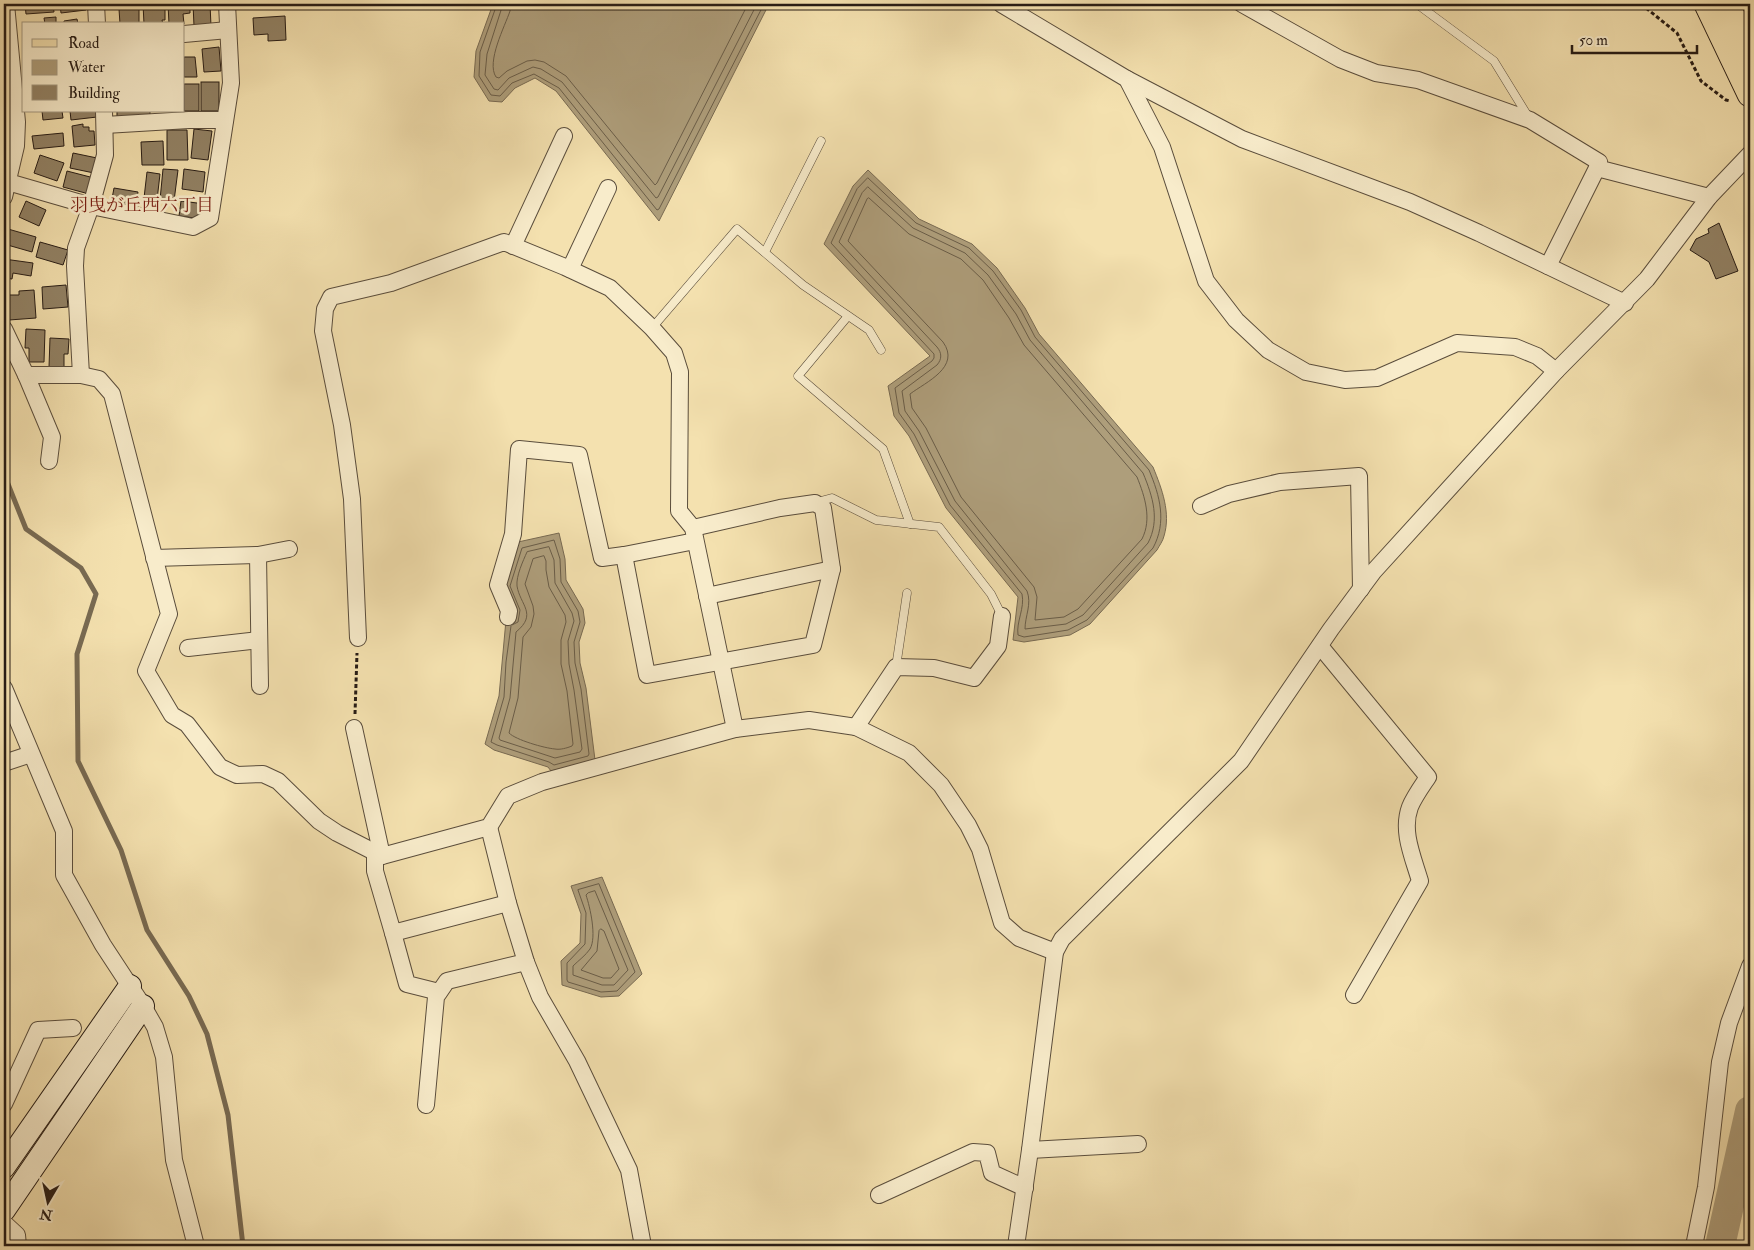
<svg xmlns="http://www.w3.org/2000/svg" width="1754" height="1250" viewBox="0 0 1754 1250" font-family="'IM FELL Double Pica','Noto Serif JP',serif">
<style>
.water{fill:#ae9e7b;stroke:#786a52}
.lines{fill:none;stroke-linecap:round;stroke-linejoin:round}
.shore{stroke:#6a5d48;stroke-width:1}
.stream{stroke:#786a52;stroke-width:5}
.river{stroke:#ae9e7b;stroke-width:30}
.building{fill:#928265;stroke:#271c15}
.lane-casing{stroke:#5a4d3c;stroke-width:9}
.street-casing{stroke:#5a4d3c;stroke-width:18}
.secondary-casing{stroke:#271c15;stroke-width:24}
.primary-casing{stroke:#271c15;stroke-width:27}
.highway-casing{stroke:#271c15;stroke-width:29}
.path{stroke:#271c15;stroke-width:3;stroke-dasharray:4 2.5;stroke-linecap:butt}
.lane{stroke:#f8eccb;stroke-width:8}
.street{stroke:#f8eccb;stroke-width:16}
.secondary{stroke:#f8eccb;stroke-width:22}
.primary{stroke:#f4e1af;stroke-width:25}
.highway{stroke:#f4e1af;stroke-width:28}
.labels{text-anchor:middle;stroke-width:5;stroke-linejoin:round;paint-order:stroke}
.neighbourhood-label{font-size:18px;fill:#7a1f14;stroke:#f8eccb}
</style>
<rect width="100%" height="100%" fill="#f4e1af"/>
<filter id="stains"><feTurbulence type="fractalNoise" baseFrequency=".004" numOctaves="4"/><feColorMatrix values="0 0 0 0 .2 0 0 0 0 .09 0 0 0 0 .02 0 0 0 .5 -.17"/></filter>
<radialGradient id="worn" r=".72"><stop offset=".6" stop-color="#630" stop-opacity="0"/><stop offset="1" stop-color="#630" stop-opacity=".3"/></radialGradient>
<!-- water -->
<g class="water">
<polygon points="493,4 769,4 659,221 556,91 535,78 515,88 502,102 489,101 474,77 476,51"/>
<path d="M868,170L919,219L972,244L997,268L1025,308L1039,334L1153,467C1162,489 1171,513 1164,536C1163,541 1159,546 1157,550L1090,624L1070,635L1024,642L1013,640L1018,597L946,508L909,436L894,416L888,386L930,356L824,244L853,186Z"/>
<polygon points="559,533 565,559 566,580 583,609 585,623 579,642 580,663 586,688 595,760 551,771 548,767 494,750 485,744 499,696 506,620 505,586 518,542"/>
<polygon points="602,877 642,974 619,996 601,997 562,985 561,961 580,943 581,914 571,886"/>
</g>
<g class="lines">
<!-- shore -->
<g class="shore">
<polyline points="497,4 480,52 479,76 491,95 500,96 512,83 534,74 559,88 657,210 659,209 764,4"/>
<polyline points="503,4 487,54 485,75 494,89 498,90 509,78 533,67 541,69 562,82 656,198 658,197 757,4"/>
<path d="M511,4L510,11C505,26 486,62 496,77L499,78L507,71L527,61L535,60L544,62L566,76L655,185L657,183L748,4"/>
<path d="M868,178L916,223L969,248L993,271L1021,310L1035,337L1149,470C1160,496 1167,522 1153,548L1087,620L1068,630L1024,637L1018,635C1016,622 1025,608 1022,594L950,505L914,434L899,413L895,388L932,361L934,358V354L831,243L857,189Z"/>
<path d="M868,187L913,228L965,253L988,275L1016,314L1030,340L1143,473C1153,497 1160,520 1148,543L1083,615L1066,624L1025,629C1025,616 1032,604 1027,591L955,501L919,431L905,411L902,391L937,365C942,359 942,353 937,347L839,242L862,193Z"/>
<path d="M869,198L909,234L961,259L983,280L1009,318L1024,345L1137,477C1145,497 1152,519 1142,539L1078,609L1064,617L1035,620L1037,597L1034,587L961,497L926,428L912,408L910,394C926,382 961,367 943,342L848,241L867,199Z"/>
<path d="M549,547L554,560L555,583L572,613L574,621L568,641L569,664L574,690L582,749L580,752L555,758L500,740L499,738L510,698L516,632C538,614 520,605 517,586C516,576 523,561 527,552Z"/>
<path d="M544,556L546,561V570L549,587L565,615L566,622L561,640V664L567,691L573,744L572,746C567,748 560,750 555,749C544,748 516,740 509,733L518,698L523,637L531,627L534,614L533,606L525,584L533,559Z"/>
<polyline points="511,626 506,662 504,697 491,742 497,745 549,762 554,765 588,756 589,754 581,689 575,663 574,642 580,622 578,611 561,582 560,559 554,540 522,548 510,586 520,610 518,622 512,625"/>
<polygon points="599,884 635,972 617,991 601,992 568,982 567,980 567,963 585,944 586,913 578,890"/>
<path d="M595,891L628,970L614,985H602L573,975V966C578,961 586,955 590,949C597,937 590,907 586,895L588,893Z"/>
<polygon points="601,929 604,931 619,969 611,978 603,978 581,970 597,951 599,931"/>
</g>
<!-- stream -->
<polyline class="stream" points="4,474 26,529 81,568 96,594 77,654 78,761 121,850 147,930 189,996 207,1034 228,1115 243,1246"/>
<!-- river -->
<polyline class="river" points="1720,1246 1750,1111"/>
</g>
<!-- building -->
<g class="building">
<polygon points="25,4 53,4 54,12 26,14"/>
<polygon points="60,4 85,4 86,10 61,13"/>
<polygon points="143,4 165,4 165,20 162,20 163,24 144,24"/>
<polygon points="168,4 190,4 190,13 183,14 184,24 169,24"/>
<polygon points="193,4 210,4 211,26 194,26"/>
<polygon points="139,8 139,24 120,24 119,9"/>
<polygon points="285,16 286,40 268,41 268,34 254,35 253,18"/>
<polygon points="56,17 56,24 45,24 44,18"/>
<polygon points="77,19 78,24 89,24 64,24 64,21"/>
<polygon points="219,47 221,71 204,72 202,49"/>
<polygon points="184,57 195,57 197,77 184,77"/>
<rect x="201" y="82" width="18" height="29"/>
<rect x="184" y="84" width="15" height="27"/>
<polygon points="42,111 62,111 63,118 43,120"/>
<polygon points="70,111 96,111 97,117 71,120"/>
<polygon points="117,111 150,111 150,116 117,117"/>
<polygon points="83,124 83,127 89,127 89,131 94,131 95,145 74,147 72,126"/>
<polygon points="194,129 212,131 208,160 191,158"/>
<polygon points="167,130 187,130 188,160 167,160"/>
<polygon points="63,133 64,146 34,149 32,136"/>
<polygon points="163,141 164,165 142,165 141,142"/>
<polygon points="73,153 97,158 94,173 70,168"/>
<polygon points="40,155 64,163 57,181 34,173"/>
<polygon points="163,169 178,170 174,201 160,200"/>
<polygon points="184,169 205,172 203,192 182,189"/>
<polygon points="67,171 94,178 89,194 63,187"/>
<polygon points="147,172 160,174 157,200 144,198"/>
<polygon points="114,188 138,192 135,208 111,204"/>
<polygon points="26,201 46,210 39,226 19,217"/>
<polygon points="181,201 205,204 203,219 179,216"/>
<polygon points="1719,223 1738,271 1716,279 1709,262 1690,250 1696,239 1709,233 1708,229"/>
<polygon points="8,229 36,237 32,252 4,244"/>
<polygon points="40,242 68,250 63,265 36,257"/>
<polygon points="4,259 33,263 31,276 13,273 12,279 4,278"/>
<polygon points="66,285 68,307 43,309 42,287"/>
<polygon points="34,290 36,318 9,320 8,295 19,295 19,291"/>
<polygon points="26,329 45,330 44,362 29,362 29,348 25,348"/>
<polygon points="50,338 69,339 68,354 64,354 64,367 49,367"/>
</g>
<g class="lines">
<defs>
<g id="lane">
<polyline points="1417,4 1494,61 1529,118"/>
<polyline points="765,252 821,141"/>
<polyline points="848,316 798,376 883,449 910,524"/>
<polyline points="652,328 737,229 803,285 869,330 881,350"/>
<polyline points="817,502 832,498 876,520 939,527 991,594 1002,616"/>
<polyline points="896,667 907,593"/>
</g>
<g id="street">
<polyline points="96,4 97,24"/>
<polyline points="1001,4 1127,79 1162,147 1206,281 1236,320 1268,350 1306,372 1345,380 1377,378 1457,343 1515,347 1537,356 1556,371"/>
<polyline points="1242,4 1340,59 1376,73 1418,80 1530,120 1599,162 1597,168"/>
<polyline points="184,34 228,30"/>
<polyline points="1127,79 1242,139 1410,202 1479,233 1625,303"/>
<polyline points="105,125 189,120 225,120"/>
<polyline points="8,182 91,206 193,227 210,218 231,83 227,4"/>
<polyline points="4,197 16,146 17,122 6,4"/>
<polyline points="513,246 564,136"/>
<polyline points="1548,266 1597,168 1709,197"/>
<polyline points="570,269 608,188"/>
<polyline points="4,329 26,375 81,375 99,379 112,394 169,614 146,671 172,715 187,724 220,767 237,775 263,774 278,781 319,821 337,833 382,856 489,827 508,796 542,782 735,729 809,720 856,727 909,753 941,785 968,825 980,849 1002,923 1019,938 1055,952"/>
<polyline points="26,375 52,437 49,461"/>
<polyline points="81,375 75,266 76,248 91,206 105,155 104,111"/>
<polyline points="1201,506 1229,494 1280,482 1359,476 1361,589"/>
<polyline points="258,555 260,686"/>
<polyline points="624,555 647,675 813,645 832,569 823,508 815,503 780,508 693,528"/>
<polyline points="154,558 258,555 289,549"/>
<polyline points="707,596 832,569"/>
<polyline points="508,617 509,611 498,585 513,534 519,449 579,455 602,558 624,555 695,541"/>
<polyline points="358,638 352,499 342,425 323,331 325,309 331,297 391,283 504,242 565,267 610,288 652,328 674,353 680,372 679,511 693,528 735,729"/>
<path d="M1320,646L1428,777C1422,786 1414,797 1410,807C1401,831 1413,857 1420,881L1354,995"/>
<polyline points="188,648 259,640"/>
<polyline points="4,688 64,831 64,875 103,945 143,1006 155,1027 164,1057 174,1160 196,1246"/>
<polyline points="856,727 896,667 934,668 974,678 998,646 1002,616"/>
<polyline points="354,728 382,856"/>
<polyline points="4,763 31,754"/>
<polyline points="489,827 508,903 526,962 540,997 577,1061 629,1170 643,1246"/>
<polyline points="375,853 375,871 393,933 508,903"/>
<polyline points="393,933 407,984 439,992"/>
<polyline points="4,1104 38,1030 73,1028"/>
<polyline points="426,1105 436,997 447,981 526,962"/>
<polyline points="1030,1150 1138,1144"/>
<polyline points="879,1195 973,1152 987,1153 992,1173 1025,1188"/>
<polyline points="4,1223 17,1235 18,1246"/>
<polyline points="1016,1246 1030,1150 1055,952 1062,939 1241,761 1331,629 1374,571 1556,371 1647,279 1709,197 1750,154"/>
<polyline points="1694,1246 1706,1187 1720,1062 1729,1023 1750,966"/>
</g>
<g id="secondary">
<polyline points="4,1167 130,986"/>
<polyline points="4,1210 143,1006"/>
</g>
<polyline id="primary" points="1707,4 1750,94"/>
<polyline id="highway" points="1725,4 1750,58"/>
</defs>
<!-- lane casing -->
<use href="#lane" class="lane-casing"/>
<!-- street casing -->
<use href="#street" class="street-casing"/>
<!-- secondary casing -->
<use href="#secondary" class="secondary-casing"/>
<!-- primary casing -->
<use href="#primary" class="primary-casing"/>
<!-- highway casing -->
<use href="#highway" class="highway-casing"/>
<!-- path -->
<g class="path">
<polyline points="1641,4 1677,33 1701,81 1726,100 1730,101"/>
<polyline points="355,714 357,653"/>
<polyline points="1749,1246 1750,1240"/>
</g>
<!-- lane -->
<use href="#lane" class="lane"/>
<!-- street -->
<use href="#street" class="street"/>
<!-- secondary -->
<use href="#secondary" class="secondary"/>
<!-- primary -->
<use href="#primary" class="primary"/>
<!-- highway -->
<use href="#highway" class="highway"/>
</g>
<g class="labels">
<!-- neighbourhood labels -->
<g class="neighbourhood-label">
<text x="142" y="211">羽曳が丘西六丁目</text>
</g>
</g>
<!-- margin -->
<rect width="1754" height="1250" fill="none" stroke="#f4e1af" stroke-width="20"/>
<rect x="5" y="5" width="1744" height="1240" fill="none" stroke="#271c15" stroke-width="2.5"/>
<rect x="10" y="10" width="1734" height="1230" fill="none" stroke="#271c15"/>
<!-- legend -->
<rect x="22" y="22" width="162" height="90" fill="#f8eccb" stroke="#a49982"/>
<rect x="32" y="39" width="25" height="8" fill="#f4e1af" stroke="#a49982"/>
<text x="68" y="48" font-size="15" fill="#271c15">Road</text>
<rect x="32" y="60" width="25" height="15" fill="#ae9e7b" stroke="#a49982"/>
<text x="68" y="72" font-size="15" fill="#271c15">Water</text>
<rect x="32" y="85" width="25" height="15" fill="#928265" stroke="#a49982"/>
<text x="68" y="98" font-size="15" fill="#271c15">Building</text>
<!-- north arrow -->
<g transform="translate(48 1202) rotate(189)" stroke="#f8eccb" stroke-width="4" paint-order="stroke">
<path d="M0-4L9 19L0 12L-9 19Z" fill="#271c15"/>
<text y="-8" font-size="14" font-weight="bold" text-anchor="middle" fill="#271c15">N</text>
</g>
<!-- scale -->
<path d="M1572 45v8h125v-8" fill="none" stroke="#271c15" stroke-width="2.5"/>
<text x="1579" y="45" font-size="15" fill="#271c15" stroke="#f8eccb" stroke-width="4" paint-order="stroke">50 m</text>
<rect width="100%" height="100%" filter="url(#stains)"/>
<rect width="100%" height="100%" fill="url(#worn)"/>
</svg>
